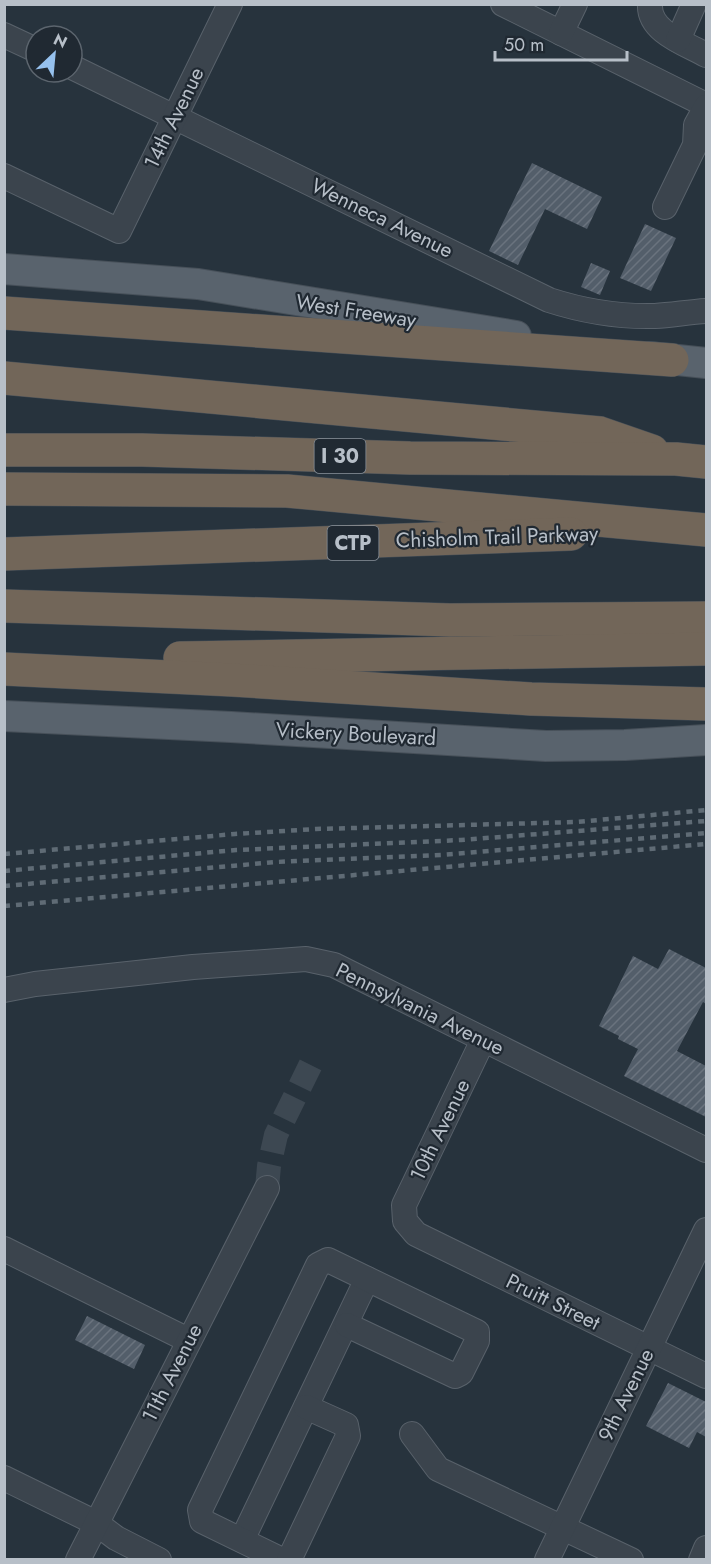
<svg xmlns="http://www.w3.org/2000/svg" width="711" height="1564" viewBox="0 0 711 1564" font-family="Jost,sans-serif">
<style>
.building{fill:url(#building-hatch)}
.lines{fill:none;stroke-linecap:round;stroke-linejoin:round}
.minor-tunnel{stroke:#3d4852;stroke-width:24;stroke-dasharray:24 12;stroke-linecap:butt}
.minor-casing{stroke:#59626b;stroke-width:26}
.major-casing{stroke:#475059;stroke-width:32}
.highway-casing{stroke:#464f58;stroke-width:34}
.minor{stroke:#3b444d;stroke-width:24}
.major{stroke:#59636d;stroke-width:30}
.highway{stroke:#726659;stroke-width:33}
.rail{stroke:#5f6b75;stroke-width:4.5;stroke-dasharray:6 6;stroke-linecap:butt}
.labels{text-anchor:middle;stroke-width:4.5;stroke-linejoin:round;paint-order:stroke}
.shield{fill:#202932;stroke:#8a929b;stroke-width:1.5}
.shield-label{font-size:20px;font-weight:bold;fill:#b7bfc8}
.street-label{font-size:21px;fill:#b7bfc8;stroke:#202932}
</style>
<defs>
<pattern id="building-hatch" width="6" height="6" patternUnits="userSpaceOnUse" patternTransform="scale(1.5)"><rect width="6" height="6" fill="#535e6a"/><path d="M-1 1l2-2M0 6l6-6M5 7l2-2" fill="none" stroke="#6a737e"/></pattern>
</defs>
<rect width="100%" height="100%" fill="#27333d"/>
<!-- building -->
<g class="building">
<polygon points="532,163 602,197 587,229 545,209 518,265 489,251"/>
<polygon points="645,224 676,238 651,291 620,278"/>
<polygon points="591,263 610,271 600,295 581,287"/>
<polygon points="669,949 706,968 706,1004 703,1002 677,1051 706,1066 706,1117 624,1076 638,1049 618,1039 619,1036 599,1026 633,956 658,969"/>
<polygon points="87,1316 145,1345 134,1369 75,1340"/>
<polygon points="668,1383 706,1402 706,1437 697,1432 689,1448 646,1426"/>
</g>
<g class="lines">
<!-- minor-tunnel -->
<polyline class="minor-tunnel" points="267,1188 269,1166 276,1135 311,1064"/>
<defs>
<g id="minor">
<polyline points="503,4 706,105"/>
<path d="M650,4C648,32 687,44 706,55"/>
<polyline points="561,33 575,4"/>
<polyline points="4,35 36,50"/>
<polyline points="678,40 694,4"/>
<path d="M72,67L549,300C583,311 619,317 655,316C672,315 689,312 706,311"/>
<polyline points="4,176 119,231 230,4"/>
<polyline points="665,207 695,145 696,125 706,107"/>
<polyline points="4,990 35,984 193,967 306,959 334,965 706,1150"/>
<polyline points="483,1040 404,1205 405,1221 416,1234 706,1376"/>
<polyline points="4,1249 188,1340"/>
<polyline points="412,1434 438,1469 631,1560"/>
<polyline points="4,1478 96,1523 116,1538 159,1560"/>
<polyline points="242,1540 367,1279"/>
<polyline points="78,1560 267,1188"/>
<polyline points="282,1560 202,1521 200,1510 318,1265 328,1260 477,1332 477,1341 461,1373 455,1376 347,1325"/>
<polyline points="289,1560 348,1436 346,1425 306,1407"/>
<polyline points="547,1560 706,1230"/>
<polyline points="701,1560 706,1548"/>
</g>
<g id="major">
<polyline points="4,269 198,284 516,336"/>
<polyline points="649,357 706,363"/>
<polyline points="4,716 231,727 546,746 625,745 706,740"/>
</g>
<g id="highway">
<polyline points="4,313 672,360"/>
<polyline points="4,378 600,433 652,451"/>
<polyline points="4,450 142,450 410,458 676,459 706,462"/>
<polyline points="4,489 287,491 706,530"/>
<polyline points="4,554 571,534"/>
<polyline points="4,606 450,620 706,618"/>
<polyline points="180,658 706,649"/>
<polyline points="4,669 232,680 531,699 706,704"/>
</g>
</defs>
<!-- minor casing -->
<use href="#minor" class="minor-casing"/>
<!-- major casing -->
<use href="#major" class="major-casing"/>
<!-- highway casing -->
<use href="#highway" class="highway-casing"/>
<!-- minor -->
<use href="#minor" class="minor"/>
<!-- major -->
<use href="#major" class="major"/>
<!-- highway -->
<use href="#highway" class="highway"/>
<!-- rail -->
<g class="rail">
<polyline points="4,854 235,834 316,829 577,822 706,810"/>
<polyline points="4,871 236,850 461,840 706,821"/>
<polyline points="4,886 276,862 441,855 706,833"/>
<polyline points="4,906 706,844"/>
</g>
</g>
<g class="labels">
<!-- shield labels -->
<g class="shield">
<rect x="314.5" y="439" width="51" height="34" rx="4.5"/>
<rect x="327.5" y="526" width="51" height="34" rx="4.5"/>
</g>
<g class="shield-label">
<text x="340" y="463">I 30</text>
<text x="353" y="550">CTP</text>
</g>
<!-- street labels -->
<g class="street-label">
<text transform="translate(174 118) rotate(-64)" y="7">14th Avenue</text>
<text transform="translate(382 218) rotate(26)" y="7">Wenneca Avenue</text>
<text transform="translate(356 311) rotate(9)" y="7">West Freeway</text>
<text transform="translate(497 537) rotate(-2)" y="7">Chisholm Trail Parkway</text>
<text transform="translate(356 734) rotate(3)" y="7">Vickery Boulevard</text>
<text transform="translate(420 1009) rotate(26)" y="7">Pennsylvania Avenue</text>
<text transform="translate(440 1130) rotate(-64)" y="7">10th Avenue</text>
<text transform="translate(553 1302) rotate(26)" y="7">Pruitt Street</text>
<text transform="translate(172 1373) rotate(-63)" y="7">11th Avenue</text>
<text transform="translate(626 1395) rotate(-64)" y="7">9th Avenue</text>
</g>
</g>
<!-- border -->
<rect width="711" height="1564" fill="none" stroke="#b7bfc8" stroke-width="12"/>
<!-- north arrow -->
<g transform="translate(54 54) rotate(26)"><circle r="28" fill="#202932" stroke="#5c656e" stroke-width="1.5"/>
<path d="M0-4.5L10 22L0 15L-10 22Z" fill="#96c1ee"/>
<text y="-9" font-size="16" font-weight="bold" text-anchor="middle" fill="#b7bfc8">N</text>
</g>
<!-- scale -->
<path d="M495 51v9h132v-9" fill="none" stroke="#b7bfc8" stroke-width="3"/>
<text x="504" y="51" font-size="18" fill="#b7bfc8" stroke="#202932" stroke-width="4.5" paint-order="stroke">50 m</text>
</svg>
